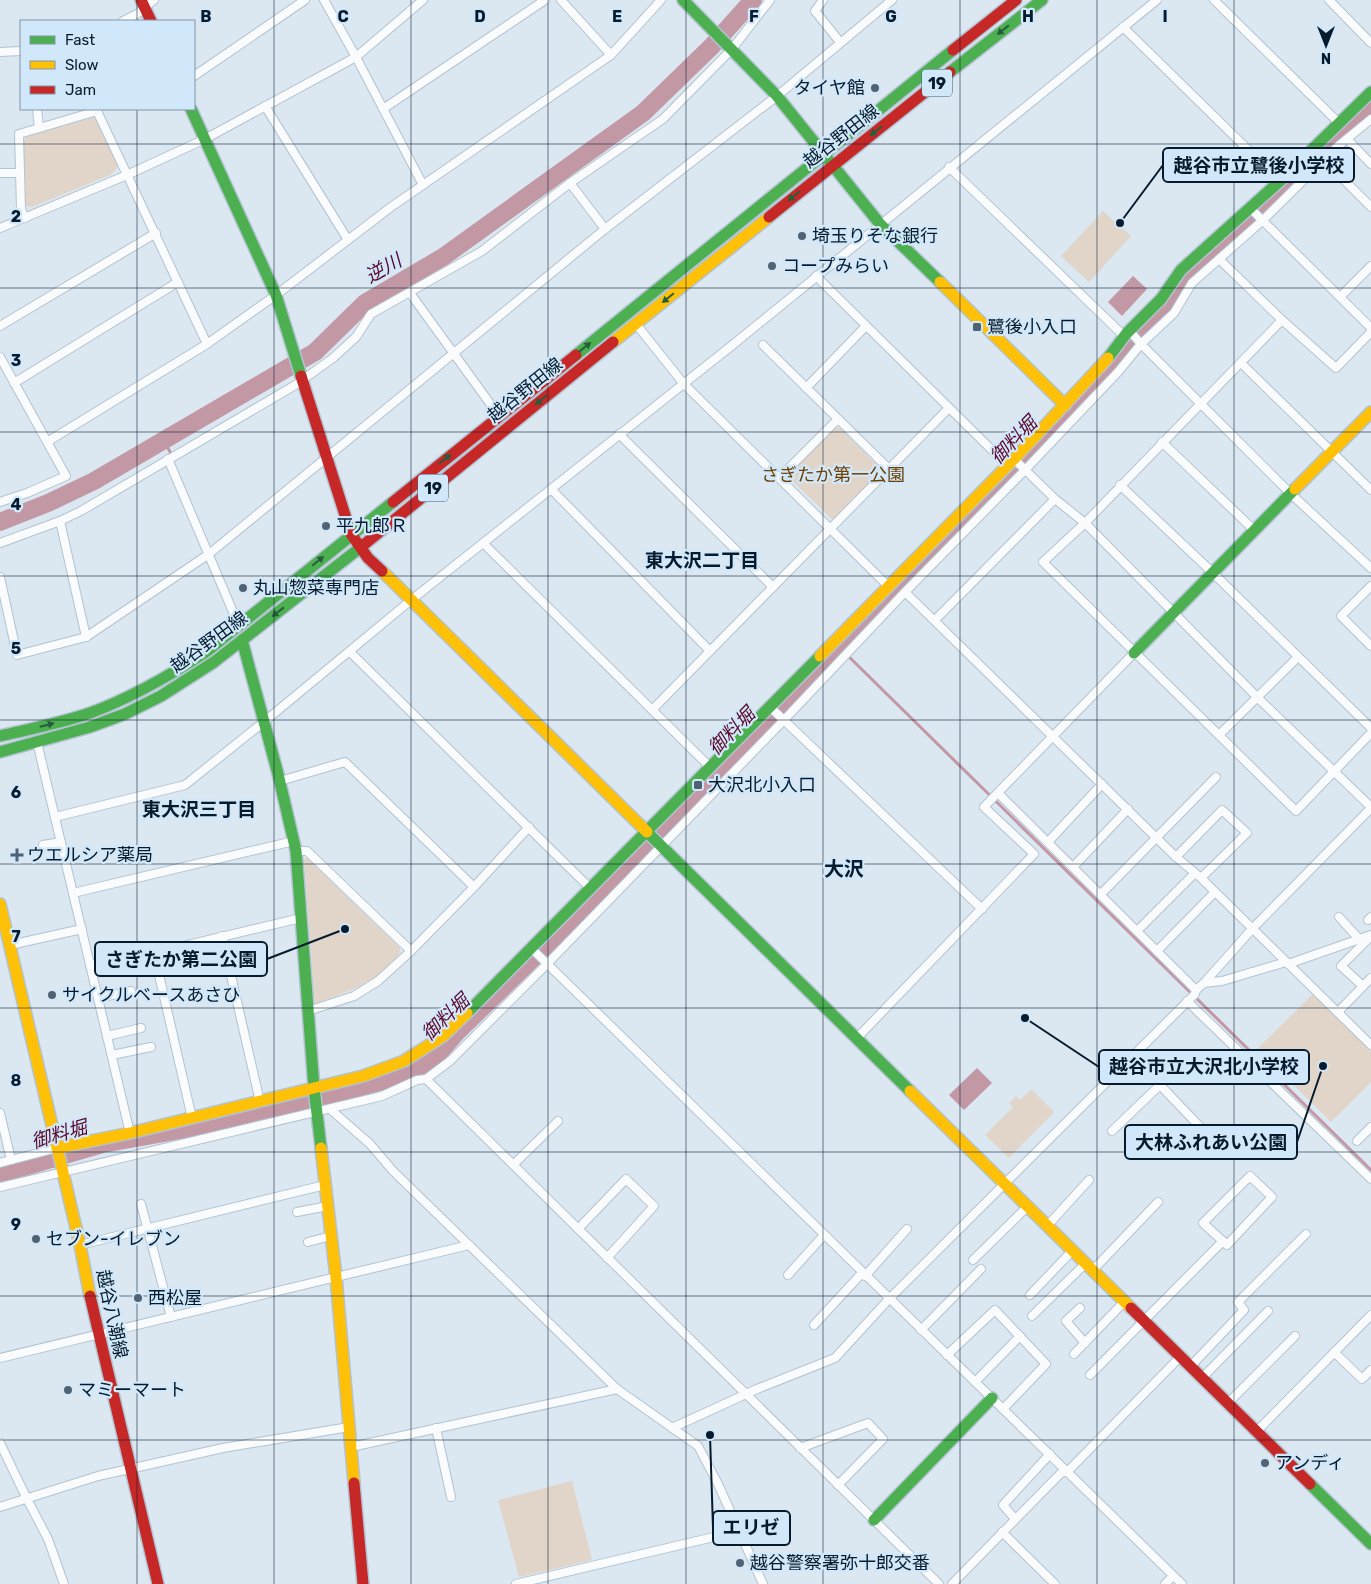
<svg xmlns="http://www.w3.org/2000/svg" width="1371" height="1584" viewBox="0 0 1371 1584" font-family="Rubik,'Noto Sans JP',sans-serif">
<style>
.green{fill:#e1d5ca}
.water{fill:#c298a5}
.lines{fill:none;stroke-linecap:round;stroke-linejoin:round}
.stream{stroke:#c298a5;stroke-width:3}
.river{stroke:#c298a5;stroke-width:18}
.street-casing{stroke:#b2c3d1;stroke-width:10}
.fast-casing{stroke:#b2c3d1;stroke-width:14}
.slow-casing{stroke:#b2c3d1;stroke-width:14}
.jam-casing{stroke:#b2c3d1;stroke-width:14}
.street{stroke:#fafbfd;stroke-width:8}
.fast{stroke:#4caf50;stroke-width:11}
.slow{stroke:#ffc107;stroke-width:11}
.jam{stroke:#c62828;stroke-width:11}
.oneway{fill:#265e3d}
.grid{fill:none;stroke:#061c2e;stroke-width:1;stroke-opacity:0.55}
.poi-dot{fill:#516372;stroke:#d1e8fb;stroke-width:2}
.labels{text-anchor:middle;stroke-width:4.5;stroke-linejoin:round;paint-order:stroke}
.shield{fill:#d1e8fb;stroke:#43596c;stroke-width:1}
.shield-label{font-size:16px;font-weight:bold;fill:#061c2e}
.poi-label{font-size:18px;fill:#061c2e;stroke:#d1e8fb;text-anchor:start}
.street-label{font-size:18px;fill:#061c2e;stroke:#d1e8fb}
.park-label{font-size:18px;fill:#6f4003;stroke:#d1e8fb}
.water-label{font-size:19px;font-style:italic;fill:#5c0829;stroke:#d1e8fb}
.neighbourhood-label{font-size:19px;font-weight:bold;fill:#061c2e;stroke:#d1e8fb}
.quarter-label{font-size:20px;font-weight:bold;fill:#061c2e;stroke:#d1e8fb}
.grid-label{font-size:16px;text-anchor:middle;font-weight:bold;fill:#061c2e;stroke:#d1e8fb;stroke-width:4.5;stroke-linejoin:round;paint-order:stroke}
.leader{fill:none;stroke:#061c2e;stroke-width:2}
.callout-dot{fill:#061c2e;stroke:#d1e8fb;stroke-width:2}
.callout{fill:#d1e8fb;stroke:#061c2e;stroke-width:2}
.callout-label{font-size:19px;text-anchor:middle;font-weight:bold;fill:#061c2e}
</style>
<rect width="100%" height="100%" fill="#dbe7f1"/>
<!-- green -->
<g class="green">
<polygon points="92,118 95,119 99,124 118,165 116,170 110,175 32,207 27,206 24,202 24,141 26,137 31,135"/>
<polygon points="1103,211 1131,236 1089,282 1061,256"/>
<polygon points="834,428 840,428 879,467 879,474 833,520 787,476"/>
<polygon points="307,858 400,948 399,955 380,974 356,988 315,1004 304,859"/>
<polygon points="1313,994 1371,1051 1371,1082 1331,1122 1257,1049"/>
<polygon points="1031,1089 1054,1112 1009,1158 985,1135 1013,1107 1009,1103 1016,1096 1020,1100"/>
<polygon points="572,1481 592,1560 519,1577 498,1500"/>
</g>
<!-- water -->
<g class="water">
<polygon points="1133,276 1147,289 1122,316 1108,302"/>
<polygon points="977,1068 992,1083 964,1110 949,1095"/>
</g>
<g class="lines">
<!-- stream -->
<g class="stream">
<polyline points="164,440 170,452"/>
<polyline points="841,649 1371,1170"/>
</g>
<!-- river -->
<g class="river">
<polyline points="0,522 48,503 94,481 315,352 365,303 443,257 643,113 711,47 753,0"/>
<polyline points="0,1174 102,1144 181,1130 295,1105 415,1072 436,1056 456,1033 658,837 682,810 841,649 905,580 1123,358 1173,302 1188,275 1371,110"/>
</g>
<defs>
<g id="street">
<polyline points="324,0 356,57 423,185"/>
<polyline points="561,0 611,55"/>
<polyline points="823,0 815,11 840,42"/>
<polyline points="1214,0 1340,124"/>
<polyline points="1329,0 1371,43"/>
<polyline points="123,21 137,14 154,0"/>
<polyline points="1123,27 1280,181"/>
<polyline points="0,52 21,51"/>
<polyline points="194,76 305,0"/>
<polyline points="265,106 348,240"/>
<polyline points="37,109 39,128"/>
<polyline points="96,109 207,344"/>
<polyline points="383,109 545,0"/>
<polyline points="1347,139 1371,164"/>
<polyline points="1324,160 1371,207"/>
<polyline points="949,167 1124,336"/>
<polyline points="0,173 20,173"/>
<polyline points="570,183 605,229"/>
<polyline points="1250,208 1371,328"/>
<polyline points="25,218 21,209 19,134 97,111"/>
<polyline points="0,228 127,175 205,139 356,57 423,0"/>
<polyline points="1219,259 1282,320 1336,368 1371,332"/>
<polyline points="816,276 1007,465"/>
<polyline points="410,293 499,416"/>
<polyline points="1342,295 1371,266"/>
<polyline points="1282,320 1085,523 1043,562 1296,811 1371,733"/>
<polyline points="636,324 683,383 888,586"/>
<polyline points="0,326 156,233"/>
<polyline points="1129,330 1141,344 1290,493 1371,568"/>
<polyline points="763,345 889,469"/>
<polyline points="0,357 66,476 27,493 0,502"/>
<polyline points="1241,363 1371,490"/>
<polyline points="14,383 178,282"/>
<polyline points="806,388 866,326"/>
<polyline points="619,434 773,587"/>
<polyline points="47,442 207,344 276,295 391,207 611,55 661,0"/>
<polyline points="1162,442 1254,530"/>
<polyline points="168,459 239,626"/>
<polyline points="1014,459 1055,499 1085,523 1258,698 1371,807"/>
<polyline points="780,477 838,419"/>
<polyline points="1120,485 1212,572 1371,728"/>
<polyline points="551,489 710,651"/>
<polyline points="60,521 86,637"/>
<polyline points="0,543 60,521 81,511 297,384 333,358 356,337 371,314 482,251 570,183 663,119 732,49 770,0"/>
<polyline points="483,543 710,767"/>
<polyline points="0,577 17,655 86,637 209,554 605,229 777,96 892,0"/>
<polyline points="1371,586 1341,616 1371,646"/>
<polyline points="905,592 1176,857 1201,878 1371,1045"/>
<polyline points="935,620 1055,499"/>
<polyline points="350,652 590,888"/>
<polyline points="770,707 982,909"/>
<polyline points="652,710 949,408"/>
<polyline points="1219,735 1298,657"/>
<polyline points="37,742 130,1133"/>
<polyline points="280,781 345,762 474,887"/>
<polyline points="998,793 1196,990"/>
<polyline points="55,817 185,785 265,721 410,601 730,347 1157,0"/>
<polyline points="1048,842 1102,784"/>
<polyline points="43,845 61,842"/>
<polyline points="296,851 307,851 411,951"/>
<polyline points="1176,857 1222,810 1247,833 1201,878"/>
<polyline points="1073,867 1128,809"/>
<polyline points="73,893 294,841"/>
<polyline points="1100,895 1216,777"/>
<polyline points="1339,917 1359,939"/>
<polyline points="1368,920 1371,917"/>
<polyline points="1137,931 1195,873"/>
<polyline points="222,936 260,1102"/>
<polyline points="10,945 82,929"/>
<polyline points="531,948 1182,1584"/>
<polyline points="1157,951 1215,892"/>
<polyline points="154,953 192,1118"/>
<polyline points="1288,964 1371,935"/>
<polyline points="90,965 154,953 301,918"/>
<polyline points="1204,983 1253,928 1371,808"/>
<polyline points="1363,986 1341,966 1371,936"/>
<polyline points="98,998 131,991"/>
<polyline points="1187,1001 1371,1179"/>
<polyline points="308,1011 354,996 378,981 411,951 474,887 529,827"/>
<polyline points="1338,1012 1371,978"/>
<polyline points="107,1036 141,1028"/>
<polyline points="857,1038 1034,854 984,807 1134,653"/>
<polyline points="112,1055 151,1047"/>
<polyline points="1133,1057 1206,1133"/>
<polyline points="426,1079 939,1584"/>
<polyline points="330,1109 370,1144 393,1171 617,1389 698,1446 718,1484 763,1584"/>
<polyline points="0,1113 11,1160"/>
<polyline points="1112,1131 1160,1085"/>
<polyline points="1357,1141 1371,1127"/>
<polyline points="0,1163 57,1148"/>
<polyline points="513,1165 558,1121"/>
<polygon points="1250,1176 1272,1197 1227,1245 1203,1223"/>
<polyline points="0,1187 382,1096 417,1080 426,1079 450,1061 547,964 785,719 905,592 1025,470 1118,372 1141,344 1174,313 1192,283 1262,221 1337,147 1371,119"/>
<polyline points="141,1204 171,1317"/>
<polyline points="297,1212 328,1206"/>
<polyline points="1048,1225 1089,1180"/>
<polyline points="578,1229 626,1179 654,1206 607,1258"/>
<polyline points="308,1242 331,1236"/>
<polyline points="80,1245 325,1185"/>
<polyline points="973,1260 1028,1206"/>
<polyline points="1093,1270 1158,1202"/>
<polyline points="788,1275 824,1235"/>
<polyline points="865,1276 907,1229"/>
<polyline points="1030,1295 1073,1250"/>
<polyline points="1080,1308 1066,1321 1085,1343"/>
<polyline points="1032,1316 1086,1263"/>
<polyline points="814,1325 862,1273"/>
<polyline points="921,1330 981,1269"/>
<polyline points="1334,1352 1362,1379 1371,1370"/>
<polyline points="1074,1354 1125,1301"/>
<polyline points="947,1355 995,1310 1046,1364 1003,1409"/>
<polyline points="0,1358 469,1245"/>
<polyline points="1191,1366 1244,1310 1238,1302 1306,1234"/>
<polyline points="1090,1375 1223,1241"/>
<polyline points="1202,1378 1268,1311"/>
<polyline points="975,1382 1020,1336"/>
<polyline points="1228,1403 1295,1336"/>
<polyline points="436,1428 451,1497"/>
<polyline points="672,1428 757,1389 835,1358 889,1299 1195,994 1196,990 1204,983 1222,981 1286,962"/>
<polyline points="1257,1431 1371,1315"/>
<polyline points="0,1443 27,1499 48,1539 64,1584"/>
<polyline points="351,1447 617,1389"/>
<polyline points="800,1448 868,1423 883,1439 838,1485"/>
<polyline points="0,1507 98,1476 223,1448 349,1427"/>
<polyline points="1015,1519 1003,1505 1050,1454"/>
<polyline points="1002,1532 1055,1584"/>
<polyline points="516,1584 739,1531"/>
<polyline points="952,1584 1061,1473 1068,1471 1181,1356"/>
<polyline points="1165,1584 1173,1576"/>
</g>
<g id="fast">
<polyline points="683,0 777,96 880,224 940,282"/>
<polyline points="950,72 1042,0"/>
<polyline points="191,109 276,295 301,376"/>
<polyline points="576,355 953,50"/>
<polyline points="1108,358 1126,334 1161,299 1181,270 1280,181 1371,92"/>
<polyline points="242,640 278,774 296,851 314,1088 321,1148"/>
<polyline points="1134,653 1295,489"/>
<path d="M0,736C30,729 61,723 90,713C131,698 169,676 206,652L393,502"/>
<polyline points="0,752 90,727 125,714 161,696 214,662 361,547"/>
<polyline points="647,832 910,1091"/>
<polyline points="467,1013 820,656"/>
<polyline points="1310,1484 1371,1544"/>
<polyline points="874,1520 992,1398"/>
</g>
<g id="slow">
<polyline points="940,282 1065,405"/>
<polyline points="613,342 769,217"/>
<polyline points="1295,489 1371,412"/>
<polyline points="382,571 647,832"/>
<polyline points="820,656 1014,459 1108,358"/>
<polyline points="0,904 80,1245 90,1296"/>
<polyline points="910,1091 1131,1308"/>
<polyline points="57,1148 130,1133 363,1076 404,1061 443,1036 467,1013"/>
<polyline points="321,1148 336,1277 354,1483"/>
</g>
<g id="jam">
<polyline points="141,0 151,21"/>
<polyline points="953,50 1016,0"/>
<polyline points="769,217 950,72"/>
<polyline points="301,376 351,534 368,558 382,571"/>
<polyline points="393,502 576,355"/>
<polyline points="361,547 613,342"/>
<polyline points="90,1296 158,1584"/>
<polyline points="1131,1308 1310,1484"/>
<polyline points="354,1483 363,1584"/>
</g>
</defs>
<!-- street casing -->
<use href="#street" class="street-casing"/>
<!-- fast casing -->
<use href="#fast" class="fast-casing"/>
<!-- slow casing -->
<use href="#slow" class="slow-casing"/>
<!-- jam casing -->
<use href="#jam" class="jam-casing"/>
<!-- street -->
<use href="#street" class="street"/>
<!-- fast -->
<use href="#fast" class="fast"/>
<!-- slow -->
<use href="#slow" class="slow"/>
<!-- jam -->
<use href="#jam" class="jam"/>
</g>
<!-- one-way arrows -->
<defs><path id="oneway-solid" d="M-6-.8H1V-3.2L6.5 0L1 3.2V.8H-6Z" transform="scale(1.25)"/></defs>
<g class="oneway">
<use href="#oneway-solid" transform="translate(1003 30) rotate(142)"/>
<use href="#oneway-solid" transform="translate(876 131) rotate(142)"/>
<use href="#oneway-solid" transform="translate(794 196) rotate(141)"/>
<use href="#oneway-solid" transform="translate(668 298) rotate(141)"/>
<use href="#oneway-solid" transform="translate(585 347) rotate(-38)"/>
<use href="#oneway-solid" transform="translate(541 400) rotate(141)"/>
<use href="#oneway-solid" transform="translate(445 459) rotate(-39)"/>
<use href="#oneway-solid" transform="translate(318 561) rotate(-39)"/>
<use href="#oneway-solid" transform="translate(278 612) rotate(142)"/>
<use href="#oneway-solid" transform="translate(47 725) rotate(-14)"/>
</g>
<!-- grid -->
<path class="grid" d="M137,0V21M274,0V1584M411,0V1584M548,0V1584M686,0V1584M823,0V1584M960,0V1584M1097,0V1584M1234,0V1584M137,109V1584M0,144H1371M0,288H1371M0,432H1371M0,576H1371M0,720H1371M0,864H1371M0,1008H1371M0,1152H1371M0,1296H1371M0,1440H1371"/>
<!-- markers -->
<g class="poi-dot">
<circle cx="875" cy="88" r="5"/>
<circle cx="802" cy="236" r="5"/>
<circle cx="772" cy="266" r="5"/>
<rect x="972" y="322" width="10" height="10" rx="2.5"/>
<circle cx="326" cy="526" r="5"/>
<circle cx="243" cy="588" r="5"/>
<rect x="693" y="780" width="10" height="10" rx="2.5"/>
<path d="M14.5 847.5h5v5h5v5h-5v5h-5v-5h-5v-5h5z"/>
<circle cx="52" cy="995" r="5"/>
<circle cx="36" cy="1239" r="5"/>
<circle cx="138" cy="1298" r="5"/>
<circle cx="68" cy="1390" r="5"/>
<circle cx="1265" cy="1463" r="5"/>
<circle cx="740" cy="1563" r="5"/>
</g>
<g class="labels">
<!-- shield labels -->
<g class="shield">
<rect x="922" y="69.5" width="30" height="27" rx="4"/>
<rect x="418" y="474.5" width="30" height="27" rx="4"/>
</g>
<g class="shield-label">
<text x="937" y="89">19</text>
<text x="433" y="494">19</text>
</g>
<!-- poi labels -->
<g class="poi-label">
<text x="865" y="94" text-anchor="end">タイヤ館</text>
<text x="812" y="242">埼玉りそな銀行</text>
<text x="782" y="272">コープみらい</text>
<text x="987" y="333">鷺後小入口</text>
<text x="336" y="532">平九郎Ｒ</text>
<text x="253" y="594">丸山惣菜専門店</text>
<text x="708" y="791">大沢北小入口</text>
<text x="27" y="861">ウエルシア薬局</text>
<text x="62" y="1001">サイクルベースあさひ</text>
<text x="46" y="1245">セブン-イレブン</text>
<text x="148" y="1304">西松屋</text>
<text x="78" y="1396">マミーマート</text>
<text x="1275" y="1469">アンディ</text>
<text x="750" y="1569">越谷警察署弥十郎交番</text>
</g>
<!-- street labels -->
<g class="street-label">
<text transform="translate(841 136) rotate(-38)" y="6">越谷野田線</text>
<text transform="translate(525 390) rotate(-39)" y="6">越谷野田線</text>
<text transform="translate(209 642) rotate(-36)" y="6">越谷野田線</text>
<text transform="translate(112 1314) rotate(78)" y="6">越谷八潮線</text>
</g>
<!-- park labels -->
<g class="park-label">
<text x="833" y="481">さぎたか第一公園</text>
</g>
<!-- water labels -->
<g class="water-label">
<text transform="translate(383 268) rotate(-30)" y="7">逆川</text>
<text transform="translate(1013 440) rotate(-46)" y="7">御料堀</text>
<text transform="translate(731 731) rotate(-46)" y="7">御料堀</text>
<text transform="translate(445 1017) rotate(-44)" y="7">御料堀</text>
<text transform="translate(59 1134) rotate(-16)" y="7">御料堀</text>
</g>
<!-- neighbourhood labels -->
<g class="neighbourhood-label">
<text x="702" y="567">東大沢二丁目</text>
<text x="199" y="816">東大沢三丁目</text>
</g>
<!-- quarter labels -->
<g class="quarter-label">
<text x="844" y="876">大沢</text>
</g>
</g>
<g class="grid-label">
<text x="206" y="22">B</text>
<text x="343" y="22">C</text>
<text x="480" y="22">D</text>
<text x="617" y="22">E</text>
<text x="754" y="22">F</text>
<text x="891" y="22">G</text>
<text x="1028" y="22">H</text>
<text x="1165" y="22">I</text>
<text x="16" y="222">2</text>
<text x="16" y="366">3</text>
<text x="16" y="510">4</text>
<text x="16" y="654">5</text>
<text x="16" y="798">6</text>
<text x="16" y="942">7</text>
<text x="16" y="1086">8</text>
<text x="16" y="1230">9</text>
</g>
<!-- callouts -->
<path class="leader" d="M1120 223L1163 165M345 929L267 959M1025 1018L1099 1067M1323 1066L1297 1142M710 1435L713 1528"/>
<g class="callout-dot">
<circle cx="1120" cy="223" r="5"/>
<circle cx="345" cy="929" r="5"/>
<circle cx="1025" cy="1018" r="5"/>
<circle cx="1323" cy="1066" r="5"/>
<circle cx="710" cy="1435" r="5"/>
</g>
<g class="callout">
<rect x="1163" y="148" width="191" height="34" rx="5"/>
<rect x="95" y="942" width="172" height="34" rx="5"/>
<rect x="1099" y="1050" width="210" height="34" rx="5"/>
<rect x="1125" y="1125" width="172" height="34" rx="5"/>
<rect x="713" y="1511" width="77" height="34" rx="5"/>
</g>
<g class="callout-label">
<text x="1259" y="172">越谷市立鷺後小学校</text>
<text x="181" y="966">さぎたか第二公園</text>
<text x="1204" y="1073">越谷市立大沢北小学校</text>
<text x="1211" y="1149">大林ふれあい公園</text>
<text x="751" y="1534">エリゼ</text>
</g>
<!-- legend -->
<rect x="20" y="20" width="175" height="90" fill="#d1e8fb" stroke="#8096a9"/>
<rect x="30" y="36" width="25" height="8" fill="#4caf50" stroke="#8096a9"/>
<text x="65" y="45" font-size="15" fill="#061c2e">Fast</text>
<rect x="30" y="61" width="25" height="8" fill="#ffc107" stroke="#8096a9"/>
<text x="65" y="70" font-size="15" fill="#061c2e">Slow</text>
<rect x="30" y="86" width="25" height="8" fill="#c62828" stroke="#8096a9"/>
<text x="65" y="95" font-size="15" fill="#061c2e">Jam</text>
<!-- north arrow -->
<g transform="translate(1326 45) rotate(180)" stroke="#d1e8fb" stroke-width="4" paint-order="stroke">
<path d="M0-4L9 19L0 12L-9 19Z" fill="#061c2e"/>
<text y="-8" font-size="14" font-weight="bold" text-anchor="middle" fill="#061c2e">N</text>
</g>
</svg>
